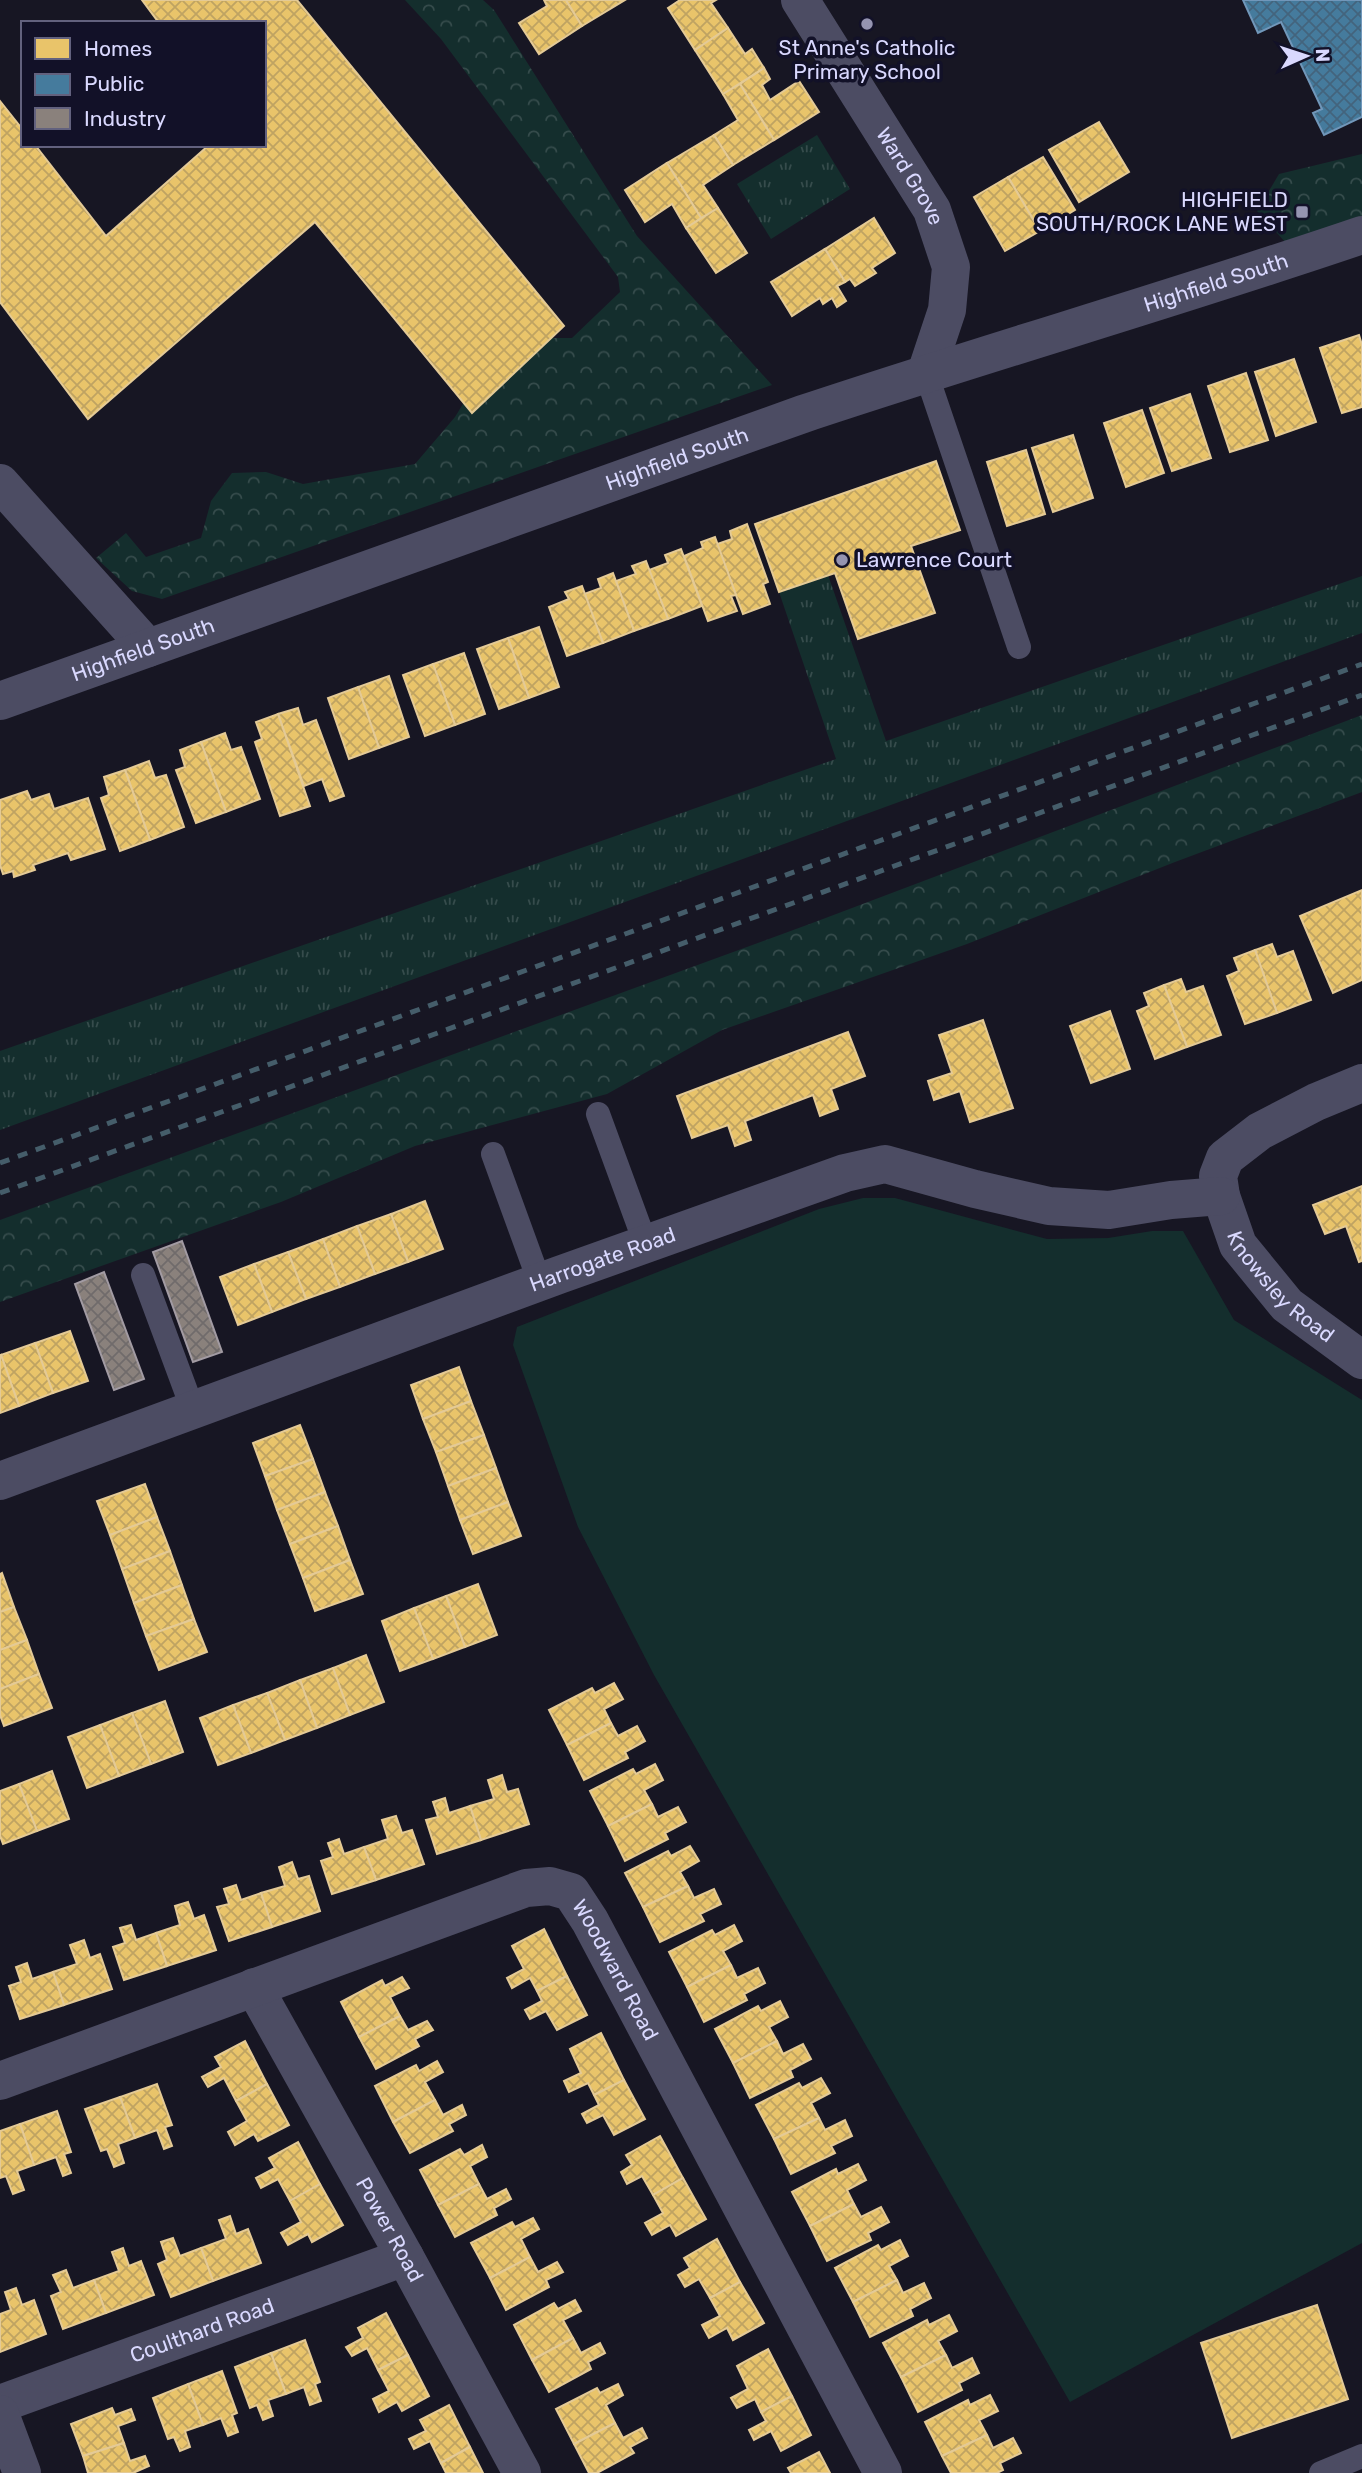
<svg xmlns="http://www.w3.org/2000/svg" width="1362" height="2473" viewBox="0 0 1362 2473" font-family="Rubik,sans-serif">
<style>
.grass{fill:url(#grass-tufts)}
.forest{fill:url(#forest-crowns)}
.park{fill:#142e2d}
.homes{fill:url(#homes-cross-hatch);stroke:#e4ca96;stroke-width:2}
.public{fill:url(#public-cross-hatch);stroke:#7197ba;stroke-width:2}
.industry{fill:url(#industry-cross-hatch);stroke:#a29ba3;stroke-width:2}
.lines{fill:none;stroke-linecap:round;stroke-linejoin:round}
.lane{stroke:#4c4c63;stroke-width:24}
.street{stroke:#4c4c63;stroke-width:38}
.rail{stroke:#455d6a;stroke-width:5;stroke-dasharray:10 9;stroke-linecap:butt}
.poi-dot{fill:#9594b1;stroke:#121128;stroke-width:2.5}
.labels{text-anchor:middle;stroke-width:7;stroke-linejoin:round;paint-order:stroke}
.poi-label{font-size:21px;fill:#d9d8fe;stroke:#121128}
.street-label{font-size:21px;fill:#d9d8fe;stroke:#121128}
</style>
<defs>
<pattern id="grass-tufts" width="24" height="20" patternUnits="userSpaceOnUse" patternTransform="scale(1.75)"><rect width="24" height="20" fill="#142e2d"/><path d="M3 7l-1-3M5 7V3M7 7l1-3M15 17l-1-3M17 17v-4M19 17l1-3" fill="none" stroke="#364c4c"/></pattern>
<pattern id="forest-crowns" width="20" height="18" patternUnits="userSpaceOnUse" patternTransform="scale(1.75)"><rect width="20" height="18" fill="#142e2d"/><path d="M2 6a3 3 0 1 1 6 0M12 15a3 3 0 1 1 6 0" fill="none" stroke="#364c4c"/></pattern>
<pattern id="homes-cross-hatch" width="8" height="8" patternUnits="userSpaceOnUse" patternTransform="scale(1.75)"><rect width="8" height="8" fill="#e9c46a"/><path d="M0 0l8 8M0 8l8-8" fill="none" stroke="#bfa362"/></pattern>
<pattern id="public-cross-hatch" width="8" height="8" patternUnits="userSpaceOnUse" patternTransform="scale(1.75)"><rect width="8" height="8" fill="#457b9d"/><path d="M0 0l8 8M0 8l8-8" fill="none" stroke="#43647d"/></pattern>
<pattern id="industry-cross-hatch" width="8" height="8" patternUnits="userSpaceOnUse" patternTransform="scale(1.75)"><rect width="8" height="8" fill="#8a817c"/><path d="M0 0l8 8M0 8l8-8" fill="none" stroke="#706b6b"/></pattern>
</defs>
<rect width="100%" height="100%" fill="#171623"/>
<!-- grass -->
<g class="grass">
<polygon points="817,135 850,189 771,239 737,184"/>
<polygon points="828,575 886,741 1362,576 1362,633 0,1130 0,1051 836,759 779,592"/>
</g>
<!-- forest -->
<g class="forest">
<polygon points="405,0 483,0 494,10 637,236 772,385 162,599 132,591 96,558 126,533 146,557 201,538 211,501 232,473 266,472 303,484 415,464 455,417 485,368 549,338 572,338 620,292 618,277 441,39"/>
<polygon points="1362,154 1362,233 1286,243 1257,211 1279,174"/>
<polygon points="1362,715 1362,792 1175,862 967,944 722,1030 607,1094 415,1146 281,1202 0,1302 0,1220 815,922"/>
</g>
<!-- park -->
<polygon class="park" points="863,1198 895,1198 1047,1239 1108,1238 1152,1231 1183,1231 1234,1320 1362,1400 1362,2243 1070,2402 654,1675 578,1527 513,1345 517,1327 819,1209"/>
<!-- homes -->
<g class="homes">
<polygon points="142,0 297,0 564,326 472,413 315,222 88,419 0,302 0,101 23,130 23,145 35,145 106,236 209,145 264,145 264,23 159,23"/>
<polygon points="544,0 566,0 582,26 539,54 519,23 547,6"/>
<polygon points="566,0 625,0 582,26"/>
<polygon points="680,0 716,0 711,3 728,28 695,50 668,8"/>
<polygon points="728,28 745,54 752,49 764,68 723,94 695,50"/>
<polygon points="764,68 770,79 762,85 770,100 799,81 819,112 774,140 740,84"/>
<polygon points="740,84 774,140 733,165 714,135 738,120 723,94"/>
<polygon points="1099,122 1129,172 1079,202 1049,150"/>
<polygon points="714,135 733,165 703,185 718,208 701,218 667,163"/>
<polygon points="1043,157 1075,210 1040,231 1008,177"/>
<polygon points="667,163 701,218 686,228 672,204 645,222 625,190"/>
<polygon points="1008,177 1040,231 1005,251 974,197"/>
<polygon points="718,208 747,253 716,273 686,228"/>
<polygon points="874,218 895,253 872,268 876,273 855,286 850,279 845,282 825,249"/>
<polygon points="825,249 845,282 837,286 846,301 837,307 832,298 823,304 820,298 792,316 771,282"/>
<polygon points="1359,335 1362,345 1362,407 1342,413 1320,348"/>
<polygon points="1294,359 1316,422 1276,436 1255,372"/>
<polygon points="1246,373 1268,440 1230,452 1208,386"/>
<polygon points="1190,394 1211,458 1172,471 1150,408"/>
<polygon points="1142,410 1164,473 1126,487 1104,423"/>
<polygon points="1073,435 1093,498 1053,512 1032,448"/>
<polygon points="1026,450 1045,514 1007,526 987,462"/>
<polygon points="936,461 960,530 911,546 935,613 858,639 835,573 779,592 755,524"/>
<polygon points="747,524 768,582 763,584 770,604 743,614 717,544 732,539 730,531"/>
<polygon points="715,537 736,595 731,596 737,611 708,621 684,556 703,548 701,542"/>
<polygon points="681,549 702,606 668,619 649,570 668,563 665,555"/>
<polygon points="646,561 668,619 634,631 616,581 636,574 632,566"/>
<polygon points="613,573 634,631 603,643 584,594 601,588 598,579"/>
<polygon points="582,586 603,643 567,656 549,607 569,599 565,592"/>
<polygon points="539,627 559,687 529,698 508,638"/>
<polygon points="508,638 529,698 499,709 477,649"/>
<polygon points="464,653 485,714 455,725 433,664"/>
<polygon points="433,664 455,725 425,736 403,675"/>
<polygon points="389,676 409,737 379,748 358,687"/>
<polygon points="358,687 379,748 349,759 328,698"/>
<polygon points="298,708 303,725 316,720 344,796 330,801 322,779 304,786 278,714"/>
<polygon points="278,714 310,806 280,816 255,742 262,739 256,722"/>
<polygon points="225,733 231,750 241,747 260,799 226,812 201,742"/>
<polygon points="201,742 226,812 196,823 176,770 185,767 180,750"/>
<polygon points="149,761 155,778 166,775 184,827 150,840 125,770"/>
<polygon points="125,770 150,840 120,851 101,798 109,795 104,777"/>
<polygon points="27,791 31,800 49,794 54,809 88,798 105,849 71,860 68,853 33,865 35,870 14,877 13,871 3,874 0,865 0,800"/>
<polygon points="1362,890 1362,980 1333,993 1300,916"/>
<polygon points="1272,944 1277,957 1293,951 1311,1000 1277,1013 1255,950"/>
<polygon points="1255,950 1277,1013 1245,1024 1227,976 1239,971 1234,958"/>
<polygon points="1181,979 1186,992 1203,986 1221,1035 1187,1047 1164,985"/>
<polygon points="1164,985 1187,1047 1155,1059 1137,1011 1149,1006 1144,993"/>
<polygon points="1110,1011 1130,1069 1091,1083 1070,1026"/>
<polygon points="983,1020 1013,1108 970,1122 960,1091 934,1100 928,1081 952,1073 939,1035"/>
<polygon points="848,1032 865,1076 831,1089 838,1109 820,1116 813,1095 745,1121 751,1140 735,1146 728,1125 692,1138 677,1096"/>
<polygon points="1362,1186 1362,1261 1359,1262 1346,1226 1325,1234 1313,1205"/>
<polygon points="425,1201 443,1249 408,1262 391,1214"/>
<polygon points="391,1214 408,1262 375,1274 357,1226"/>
<polygon points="357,1226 375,1274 340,1287 323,1239"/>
<polygon points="323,1239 340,1287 306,1299 288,1252"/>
<polygon points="288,1252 306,1299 272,1312 254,1264"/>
<polygon points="254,1264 272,1312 238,1325 220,1277"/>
<polygon points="70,1331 88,1381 53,1393 35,1343"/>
<polygon points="35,1343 53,1393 19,1406 1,1355"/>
<polygon points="1,1355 19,1406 0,1413 0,1356"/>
<polygon points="459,1367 471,1401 423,1419 411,1385"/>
<polygon points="471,1401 484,1435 436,1452 423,1419"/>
<polygon points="300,1425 313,1459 265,1476 253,1443"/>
<polygon points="484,1435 496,1468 448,1486 436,1452"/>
<polygon points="313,1459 325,1492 277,1510 265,1476"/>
<polygon points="496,1468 508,1502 460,1520 448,1486"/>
<polygon points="145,1484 157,1517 110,1535 97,1501"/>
<polygon points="325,1492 338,1526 290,1544 277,1510"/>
<polygon points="508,1502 521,1536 473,1554 460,1520"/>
<polygon points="157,1517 170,1551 122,1569 110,1535"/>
<polygon points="338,1526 350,1560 303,1578 290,1544"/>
<polygon points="170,1551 182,1585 134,1603 122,1569"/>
<polygon points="350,1560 363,1594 315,1611 303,1578"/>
<polygon points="2,1573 14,1607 0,1612 0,1574"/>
<polygon points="478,1584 497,1635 465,1647 446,1596"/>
<polygon points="182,1585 194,1619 146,1636 134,1603"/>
<polygon points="446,1596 465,1647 433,1659 414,1608"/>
<polygon points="14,1607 27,1640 0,1650 0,1612"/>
<polygon points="414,1608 433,1659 400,1671 382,1621"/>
<polygon points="194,1619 207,1652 159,1670 146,1636"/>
<polygon points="27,1640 39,1674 0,1689 0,1650"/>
<polygon points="366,1655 384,1702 350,1715 333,1668"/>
<polygon points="333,1668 350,1715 317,1728 300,1680"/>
<polygon points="39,1674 52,1708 4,1726 0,1715 0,1689"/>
<polygon points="300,1680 317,1728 285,1740 267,1693"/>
<polygon points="614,1683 623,1699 604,1709 611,1723 567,1745 549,1710 592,1688 595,1693"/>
<polygon points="267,1693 285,1740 251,1753 233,1705"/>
<polygon points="165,1701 183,1752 151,1764 132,1713"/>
<polygon points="233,1705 251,1753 218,1765 200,1718"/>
<polygon points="132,1713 151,1764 119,1776 100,1725"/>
<polygon points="611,1723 618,1736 637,1726 645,1741 625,1752 628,1758 584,1780 567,1745"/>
<polygon points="100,1725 119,1776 87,1788 68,1737"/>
<polygon points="655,1764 663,1780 644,1790 652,1804 608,1826 590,1791 633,1769 636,1774"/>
<polygon points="52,1771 69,1819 37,1831 19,1784"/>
<polygon points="502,1775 507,1792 518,1789 529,1824 481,1840 470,1806 494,1799 488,1780"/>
<polygon points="19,1784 37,1831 3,1844 0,1836 0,1791"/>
<polygon points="445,1798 449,1813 470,1806 481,1840 437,1854 426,1820 438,1817 433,1802"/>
<polygon points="652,1804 658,1817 678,1807 686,1822 665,1833 668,1839 625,1861 608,1826"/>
<polygon points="396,1816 402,1833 412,1830 424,1864 376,1880 364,1847 388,1839 382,1820"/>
<polygon points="339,1839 344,1854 364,1847 376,1880 332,1894 321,1861 333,1857 328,1843"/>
<polygon points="690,1846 699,1861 680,1872 688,1886 643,1907 625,1873 668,1851 671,1856"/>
<polygon points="292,1862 298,1879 309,1876 320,1911 272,1927 261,1893 285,1886 279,1867"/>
<polygon points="236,1885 241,1900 261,1893 272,1927 229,1941 217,1907 229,1904 224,1889"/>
<polygon points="688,1886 694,1898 714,1889 721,1904 700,1914 704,1921 660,1942 643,1907"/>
<polygon points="188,1902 194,1919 204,1915 216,1950 167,1966 156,1933 180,1925 175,1906"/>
<polygon points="131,1925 136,1940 156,1933 167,1966 124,1980 113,1947 125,1943 120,1928"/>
<polygon points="734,1925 742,1941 723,1951 731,1965 687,1987 669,1952 712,1930 715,1935"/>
<polygon points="544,1929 567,1976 537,1991 530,1978 512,1988 507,1978 524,1969 512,1946"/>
<polygon points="84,1940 90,1958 100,1954 112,1989 64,2005 53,1972 77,1964 70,1945"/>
<polygon points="27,1963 32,1979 53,1972 64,2005 20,2019 9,1986 21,1982 16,1967"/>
<polygon points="731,1965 737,1978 758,1968 765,1983 744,1994 747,2000 704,2022 687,1987"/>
<polygon points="567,1976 587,2015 557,2030 546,2011 530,2019 525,2010 542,2001 537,1991"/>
<polygon points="402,1977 409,1988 390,1997 400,2016 359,2037 341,2002 382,1980 385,1986"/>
<polygon points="780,2001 788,2017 769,2027 777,2041 733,2063 715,2029 758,2006 761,2011"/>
<polygon points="400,2016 408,2030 427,2021 433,2030 415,2039 419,2046 376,2069 359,2037"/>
<polygon points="601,2033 624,2080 594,2095 588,2083 569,2092 564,2081 581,2073 570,2049"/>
<polygon points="245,2041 267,2084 236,2101 224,2078 208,2087 202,2077 221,2067 215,2057"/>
<polygon points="777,2041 783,2054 803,2044 811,2059 790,2070 793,2077 750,2098 733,2063"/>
<polygon points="437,2061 443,2072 425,2082 435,2100 393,2122 375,2086 416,2065 419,2071"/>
<polygon points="821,2078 830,2093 811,2103 819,2118 774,2139 756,2105 799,2083 802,2088"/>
<polygon points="624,2080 645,2119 614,2135 603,2115 587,2123 582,2114 599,2105 594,2095"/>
<polygon points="157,2084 172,2125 165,2127 172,2146 164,2149 157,2130 135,2138 120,2097"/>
<polygon points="267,2084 289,2125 258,2141 254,2134 235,2145 228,2132 247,2121 236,2101"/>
<polygon points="120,2097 135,2138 118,2144 124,2163 114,2167 107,2149 101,2151 85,2109"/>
<polygon points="435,2100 443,2115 462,2105 466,2115 449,2124 453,2131 410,2153 393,2122"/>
<polygon points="57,2111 71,2152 64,2154 71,2173 63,2176 56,2157 34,2165 20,2124"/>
<polygon points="819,2118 825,2130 845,2120 852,2136 831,2146 835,2153 791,2174 774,2139"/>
<polygon points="20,2124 34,2165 17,2171 24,2190 13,2194 6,2176 0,2178 0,2131"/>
<polygon points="660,2136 683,2178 653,2195 642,2176 627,2184 621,2172 632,2165 626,2155"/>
<polygon points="298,2142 320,2184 290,2201 278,2179 261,2188 256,2178 275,2168 269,2158"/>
<polygon points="482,2145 487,2157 470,2166 479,2184 438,2205 420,2170 460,2149 464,2155"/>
<polygon points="858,2164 866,2180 847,2190 854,2204 810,2226 792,2192 836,2169 838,2174"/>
<polygon points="683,2178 706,2219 676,2236 670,2225 652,2235 645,2223 663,2213 653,2195"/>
<polygon points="320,2184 343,2225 312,2242 308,2234 288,2245 281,2233 301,2222 290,2201"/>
<polygon points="479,2184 487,2199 506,2189 511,2199 494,2208 497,2215 455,2237 438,2205"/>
<polygon points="854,2204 861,2217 881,2207 889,2222 868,2233 871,2240 827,2261 810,2226"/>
<polygon points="230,2216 236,2234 248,2229 261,2263 213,2281 201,2248 226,2239 219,2220"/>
<polygon points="533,2218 539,2229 521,2239 530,2257 490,2278 471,2243 512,2222 515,2227"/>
<polygon points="173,2238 180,2256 201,2248 213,2281 171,2297 158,2264 167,2260 161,2242"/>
<polygon points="717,2239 740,2282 710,2298 699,2279 685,2287 678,2275 690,2268 684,2258"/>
<polygon points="900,2240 908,2256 889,2266 897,2280 853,2302 835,2268 878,2245 881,2250"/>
<polygon points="123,2248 129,2266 141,2261 154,2295 106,2313 94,2280 119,2271 112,2252"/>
<polygon points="530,2257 538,2272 557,2262 563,2272 546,2280 549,2287 506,2310 490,2278"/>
<polygon points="66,2270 73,2288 94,2280 106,2313 63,2329 51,2296 61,2292 53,2275"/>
<polygon points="897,2280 903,2293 924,2283 931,2298 910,2309 913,2316 870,2337 853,2302"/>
<polygon points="740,2282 764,2323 733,2340 727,2328 709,2338 702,2325 720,2316 710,2298"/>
<polygon points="16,2288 22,2305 34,2300 46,2334 0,2352 0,2314 11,2310 5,2292"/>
<polygon points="575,2300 581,2311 563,2320 573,2338 532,2360 514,2325 554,2303 558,2309"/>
<polygon points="1317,2305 1348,2399 1232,2438 1201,2343"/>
<polygon points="386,2313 408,2355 378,2370 367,2348 352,2356 346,2347 363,2338 358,2328"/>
<polygon points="949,2315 957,2331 938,2341 946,2355 901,2377 883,2343 927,2320 929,2325"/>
<polygon points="573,2338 581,2353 600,2343 605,2353 588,2362 591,2369 549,2392 532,2360"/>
<polygon points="305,2340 320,2382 315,2384 321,2401 310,2405 304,2387 286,2394 271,2353"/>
<polygon points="768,2349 792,2396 761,2412 755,2399 737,2408 731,2398 748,2389 737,2366"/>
<polygon points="271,2353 286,2394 268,2400 273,2416 263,2420 257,2405 250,2408 235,2367"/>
<polygon points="408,2355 429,2396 402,2411 397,2402 379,2412 373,2399 389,2391 378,2370"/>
<polygon points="946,2355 952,2368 972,2358 979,2373 959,2383 962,2390 918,2412 901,2377"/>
<polygon points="222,2371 237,2413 232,2415 238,2432 228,2436 221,2418 203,2425 188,2384"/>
<polygon points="188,2384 203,2425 185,2431 190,2447 180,2451 174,2437 168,2439 153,2398"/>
<polygon points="618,2384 623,2395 606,2405 615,2423 574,2444 556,2409 597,2388 600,2393"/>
<polygon points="990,2395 998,2411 979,2420 987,2435 942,2456 925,2422 968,2400 970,2405"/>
<polygon points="792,2396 811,2435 781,2451 771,2431 754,2440 749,2430 766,2421 761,2412"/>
<polygon points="449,2405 470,2447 441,2463 430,2441 414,2449 409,2439 426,2431 420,2420"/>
<polygon points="112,2408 115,2415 131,2409 135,2420 118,2426 124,2443 83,2456 71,2424"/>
<polygon points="615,2423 623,2438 642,2428 647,2438 630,2447 634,2453 597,2473 589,2473 574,2444"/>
<polygon points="987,2435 993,2448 1013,2438 1021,2453 1000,2463 1003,2470 997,2473 951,2473 942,2456"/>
<polygon points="124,2443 130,2461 145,2456 149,2466 133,2473 88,2473 83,2456"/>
<polygon points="470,2447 483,2473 446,2473 441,2463"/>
<polygon points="819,2452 830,2473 791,2473 788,2468"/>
</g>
<!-- public -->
<polygon class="public" points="1243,0 1362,0 1362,117 1324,135 1313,113 1322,109 1281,22 1258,33"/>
<!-- industry -->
<g class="industry">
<polygon points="182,1241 222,1352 193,1362 153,1252"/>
<polygon points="104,1272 144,1379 114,1390 75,1284"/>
</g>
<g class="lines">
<!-- lane -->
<g class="lane">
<polyline points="926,373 1019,647"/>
<polyline points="598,1114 646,1245"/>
<polyline points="493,1154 540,1283"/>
<polyline points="143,1275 193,1410"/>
<polyline points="1321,2473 1362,2456"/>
</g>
<!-- street -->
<g class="street">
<path id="s1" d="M800,0L932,210L951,267L947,310L926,373"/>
<polyline points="0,483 148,648"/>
<path id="s2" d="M0,701L803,414C989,352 1177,298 1362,235"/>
<path id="s3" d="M1362,1083L1316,1102L1260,1131L1225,1158L1218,1176L1221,1196L1238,1245L1287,1305L1362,1360"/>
<path id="s4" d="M0,1481L559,1275L845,1173L885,1164L975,1189L1049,1206L1109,1210L1171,1200L1221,1196"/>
<path id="s5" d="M254,1987L405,2257L522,2473"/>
<path id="s6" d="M0,2081L526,1888L550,1886L571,1892L590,1921L883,2473"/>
<path id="s7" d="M0,2404L405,2257"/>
<polyline points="0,2414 22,2473"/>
</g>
<!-- rail -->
<g class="rail">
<polyline points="0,1163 1362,664"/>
<polyline points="0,1193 1362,695"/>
</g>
</g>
<!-- markers -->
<g class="poi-dot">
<circle cx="867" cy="24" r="7"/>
<rect x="1295" y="205" width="14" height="14" rx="3.5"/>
<circle cx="842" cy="560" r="7"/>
</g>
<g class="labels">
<!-- poi labels -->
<g class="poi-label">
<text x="867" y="55">St Anne's Catholic<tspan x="867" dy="24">Primary School</tspan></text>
<text x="1288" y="207" text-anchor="end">HIGHFIELD<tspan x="1288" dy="24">SOUTH/ROCK LANE WEST</tspan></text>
<text x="856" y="567" text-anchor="start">Lawrence Court</text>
</g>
<!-- street labels -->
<g class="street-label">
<text dy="7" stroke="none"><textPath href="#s1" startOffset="208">Ward Grove</textPath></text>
<text dy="7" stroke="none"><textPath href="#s2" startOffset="1286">Highfield South</textPath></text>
<text dy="7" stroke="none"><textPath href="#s2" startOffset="719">Highfield South</textPath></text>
<text dy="7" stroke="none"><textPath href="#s2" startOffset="152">Highfield South</textPath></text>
<text dy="7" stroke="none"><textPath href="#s4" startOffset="642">Harrogate Road</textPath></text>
<text dy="7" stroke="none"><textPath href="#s3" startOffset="308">Knowsley Road</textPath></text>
<text dy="7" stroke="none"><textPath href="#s6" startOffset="696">Woodward Road</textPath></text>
<text dy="7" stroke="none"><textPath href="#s5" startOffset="278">Power Road</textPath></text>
<text dy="7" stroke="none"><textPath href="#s7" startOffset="215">Coulthard Road</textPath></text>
</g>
</g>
<!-- legend -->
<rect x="21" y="21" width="245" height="126" fill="#121128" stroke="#62617e" stroke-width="2"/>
<rect x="35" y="38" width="35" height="21" fill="#e9c46a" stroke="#62617e" stroke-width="2"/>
<text x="84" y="56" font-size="21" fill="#d9d8fe">Homes</text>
<rect x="35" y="74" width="35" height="21" fill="#457b9d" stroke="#62617e" stroke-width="2"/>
<text x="84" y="91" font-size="21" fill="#d9d8fe">Public</text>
<rect x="35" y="108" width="35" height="21" fill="#8a817c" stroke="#62617e" stroke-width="2"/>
<text x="84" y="126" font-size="21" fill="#d9d8fe">Industry</text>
<!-- north arrow -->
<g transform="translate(1306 56) rotate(87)" stroke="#121128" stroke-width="5" paint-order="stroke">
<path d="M0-5L12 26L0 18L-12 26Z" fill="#d9d8fe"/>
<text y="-10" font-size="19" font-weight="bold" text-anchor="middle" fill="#d9d8fe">N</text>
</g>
</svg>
